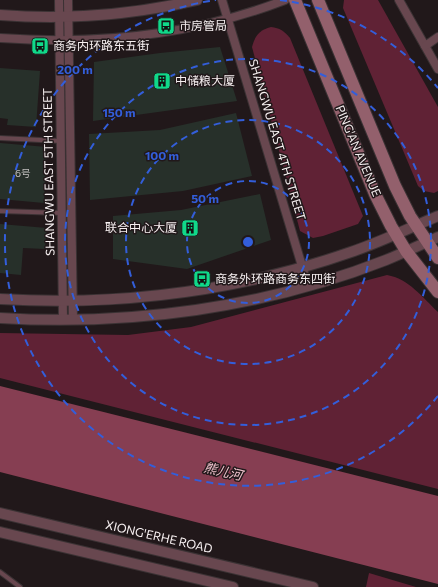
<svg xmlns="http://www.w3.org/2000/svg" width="438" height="587" viewBox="0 0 438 587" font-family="Commissioner,'Noto Sans SC',sans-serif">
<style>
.green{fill:#602235}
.water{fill:#863e52}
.building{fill:#27302a}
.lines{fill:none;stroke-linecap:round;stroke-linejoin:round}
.service-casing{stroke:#3b3234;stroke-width:6}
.minor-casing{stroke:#3b3234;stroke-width:10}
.tertiary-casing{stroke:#3b3234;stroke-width:12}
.secondary-casing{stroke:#3b3234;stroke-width:14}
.service{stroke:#68474f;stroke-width:4}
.minor{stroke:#68474f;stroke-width:8}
.tertiary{stroke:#68474f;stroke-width:10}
.secondary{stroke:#93606c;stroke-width:12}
.ring{fill:none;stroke:#335eda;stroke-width:2;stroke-dasharray:7 5}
.labels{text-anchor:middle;stroke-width:3;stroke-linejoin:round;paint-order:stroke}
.number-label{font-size:10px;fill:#c3c0bf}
.poi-label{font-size:12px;fill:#f7f0f1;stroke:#21181a;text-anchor:start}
.street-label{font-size:12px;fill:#f7f0f1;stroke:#21181a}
.water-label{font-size:13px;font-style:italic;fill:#f1c4ce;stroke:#21181a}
.centre{fill:#335eda;stroke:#21181a;stroke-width:2}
.ring-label{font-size:12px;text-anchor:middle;font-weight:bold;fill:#335eda;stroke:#21181a;stroke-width:3;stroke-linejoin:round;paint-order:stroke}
</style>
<rect width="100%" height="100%" fill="#21181a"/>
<!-- green -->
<g class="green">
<polygon points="344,0 378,0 438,107 438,191 434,193 424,191 418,186 343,8"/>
<path d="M271,27C280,28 284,31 290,38L363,216L358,224L323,236L313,238L300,231L252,47C255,36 259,30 271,27Z"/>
<path d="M387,275C409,279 422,297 438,312V489L0,378V333L128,335L191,327Z"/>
<polygon points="369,573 416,587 366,587"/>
</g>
<!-- water -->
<polygon class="water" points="0,386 438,496 438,584 0,472"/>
<!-- building -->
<g class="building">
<polygon points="220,47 237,101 93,121 94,62 160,53"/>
<polygon points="0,68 40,71 36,127 7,125 8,119 0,118"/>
<polygon points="236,113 252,176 183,191 90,200 89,134 160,130"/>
<polygon points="0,143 47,147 44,203 0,199"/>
<polygon points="260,194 271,240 187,269 113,259 113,216 181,210"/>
<polygon points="0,224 47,228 45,249 23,248 21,275 0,273"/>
</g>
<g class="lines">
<defs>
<g id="service">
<polyline points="0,138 61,141"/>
<polyline points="0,211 62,213"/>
<polyline points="0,572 20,587"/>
</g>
<g id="minor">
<polyline points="59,0 63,320"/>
<polyline points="68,0 73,320"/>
<polyline points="222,0 308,286"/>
<polyline points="399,0 438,69"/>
<path d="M0,38C96,45 195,35 285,0"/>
<polyline points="425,46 438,37"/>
</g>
<g id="tertiary">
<path d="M0,15C66,20 133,15 197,0"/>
<path d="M0,299C119,306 239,291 351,252C381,242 409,228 438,216"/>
<path d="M0,318C130,326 264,308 386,260C403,253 420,245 438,237"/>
<polyline points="0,513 313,587"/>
<polyline points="0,532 233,587"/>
</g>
<g id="secondary">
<polyline points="295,0 375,194 391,226 406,251 438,292"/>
<polyline points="318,0 395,186 410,216 438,258"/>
</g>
</defs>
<!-- service casing -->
<use href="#service" class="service-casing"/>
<!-- minor casing -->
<use href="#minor" class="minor-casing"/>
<!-- tertiary casing -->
<use href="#tertiary" class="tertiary-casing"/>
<!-- secondary casing -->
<use href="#secondary" class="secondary-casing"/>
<!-- service -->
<use href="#service" class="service"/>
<!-- minor -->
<use href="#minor" class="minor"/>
<!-- tertiary -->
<use href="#tertiary" class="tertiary"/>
<!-- secondary -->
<use href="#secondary" class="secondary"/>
</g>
<!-- distance rings -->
<g class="ring">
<circle cx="248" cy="242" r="61"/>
<circle cx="248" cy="242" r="122"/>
<circle cx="248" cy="242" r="183"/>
<path d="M438 396A244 244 0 1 1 216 0M280 0A244 244 0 0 1 438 88"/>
</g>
<!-- icons -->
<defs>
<symbol id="bus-square" viewBox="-11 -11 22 22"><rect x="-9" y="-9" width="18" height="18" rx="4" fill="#10d98a" stroke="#21181a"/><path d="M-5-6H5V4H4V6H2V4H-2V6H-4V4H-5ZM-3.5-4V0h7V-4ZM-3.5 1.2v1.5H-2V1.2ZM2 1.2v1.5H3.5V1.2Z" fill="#111"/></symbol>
<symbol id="building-square" viewBox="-11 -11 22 22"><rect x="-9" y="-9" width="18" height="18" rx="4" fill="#10d98a" stroke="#21181a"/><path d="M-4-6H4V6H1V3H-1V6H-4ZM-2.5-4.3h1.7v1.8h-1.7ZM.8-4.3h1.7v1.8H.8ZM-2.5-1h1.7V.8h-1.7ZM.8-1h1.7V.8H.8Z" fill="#111"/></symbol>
</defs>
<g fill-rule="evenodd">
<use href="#bus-square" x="156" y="16" width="20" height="20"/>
<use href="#bus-square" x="30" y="36" width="20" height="20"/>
<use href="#building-square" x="152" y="71" width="20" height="20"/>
<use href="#building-square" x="180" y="218" width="20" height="20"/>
<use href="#bus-square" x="192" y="269" width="20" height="20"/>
</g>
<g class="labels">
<!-- number labels -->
<g class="number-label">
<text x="23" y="177">6号</text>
</g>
<!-- poi labels -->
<g class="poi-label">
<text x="179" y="30">市房管局</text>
<text x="53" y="50">商务内环路东五街</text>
<text x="175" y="85">中储粮大厦</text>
<text x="177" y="232" text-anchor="end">联合中心大厦</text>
<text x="215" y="283">商务外环路商务东四街</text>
</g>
<!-- street labels -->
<g class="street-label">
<text transform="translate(277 140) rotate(73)" y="4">SHANGWU EAST 4TH STREET</text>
<text transform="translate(358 151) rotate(67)" y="4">PING'AN AVENUE</text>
<text transform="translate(49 172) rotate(-91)" y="4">SHANGWU EAST 5TH STREET</text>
<text transform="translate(159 537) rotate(13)" y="4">XIONG'ERHE ROAD</text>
</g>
<!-- water labels -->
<g class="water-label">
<text transform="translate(223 471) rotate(13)" y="5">熊儿河</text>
</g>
</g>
<circle cx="248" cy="242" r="6" class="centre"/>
<g class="ring-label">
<text x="75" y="74">200 m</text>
<text x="119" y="117">150 m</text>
<text x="162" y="160">100 m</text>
<text x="205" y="203">50 m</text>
</g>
</svg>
